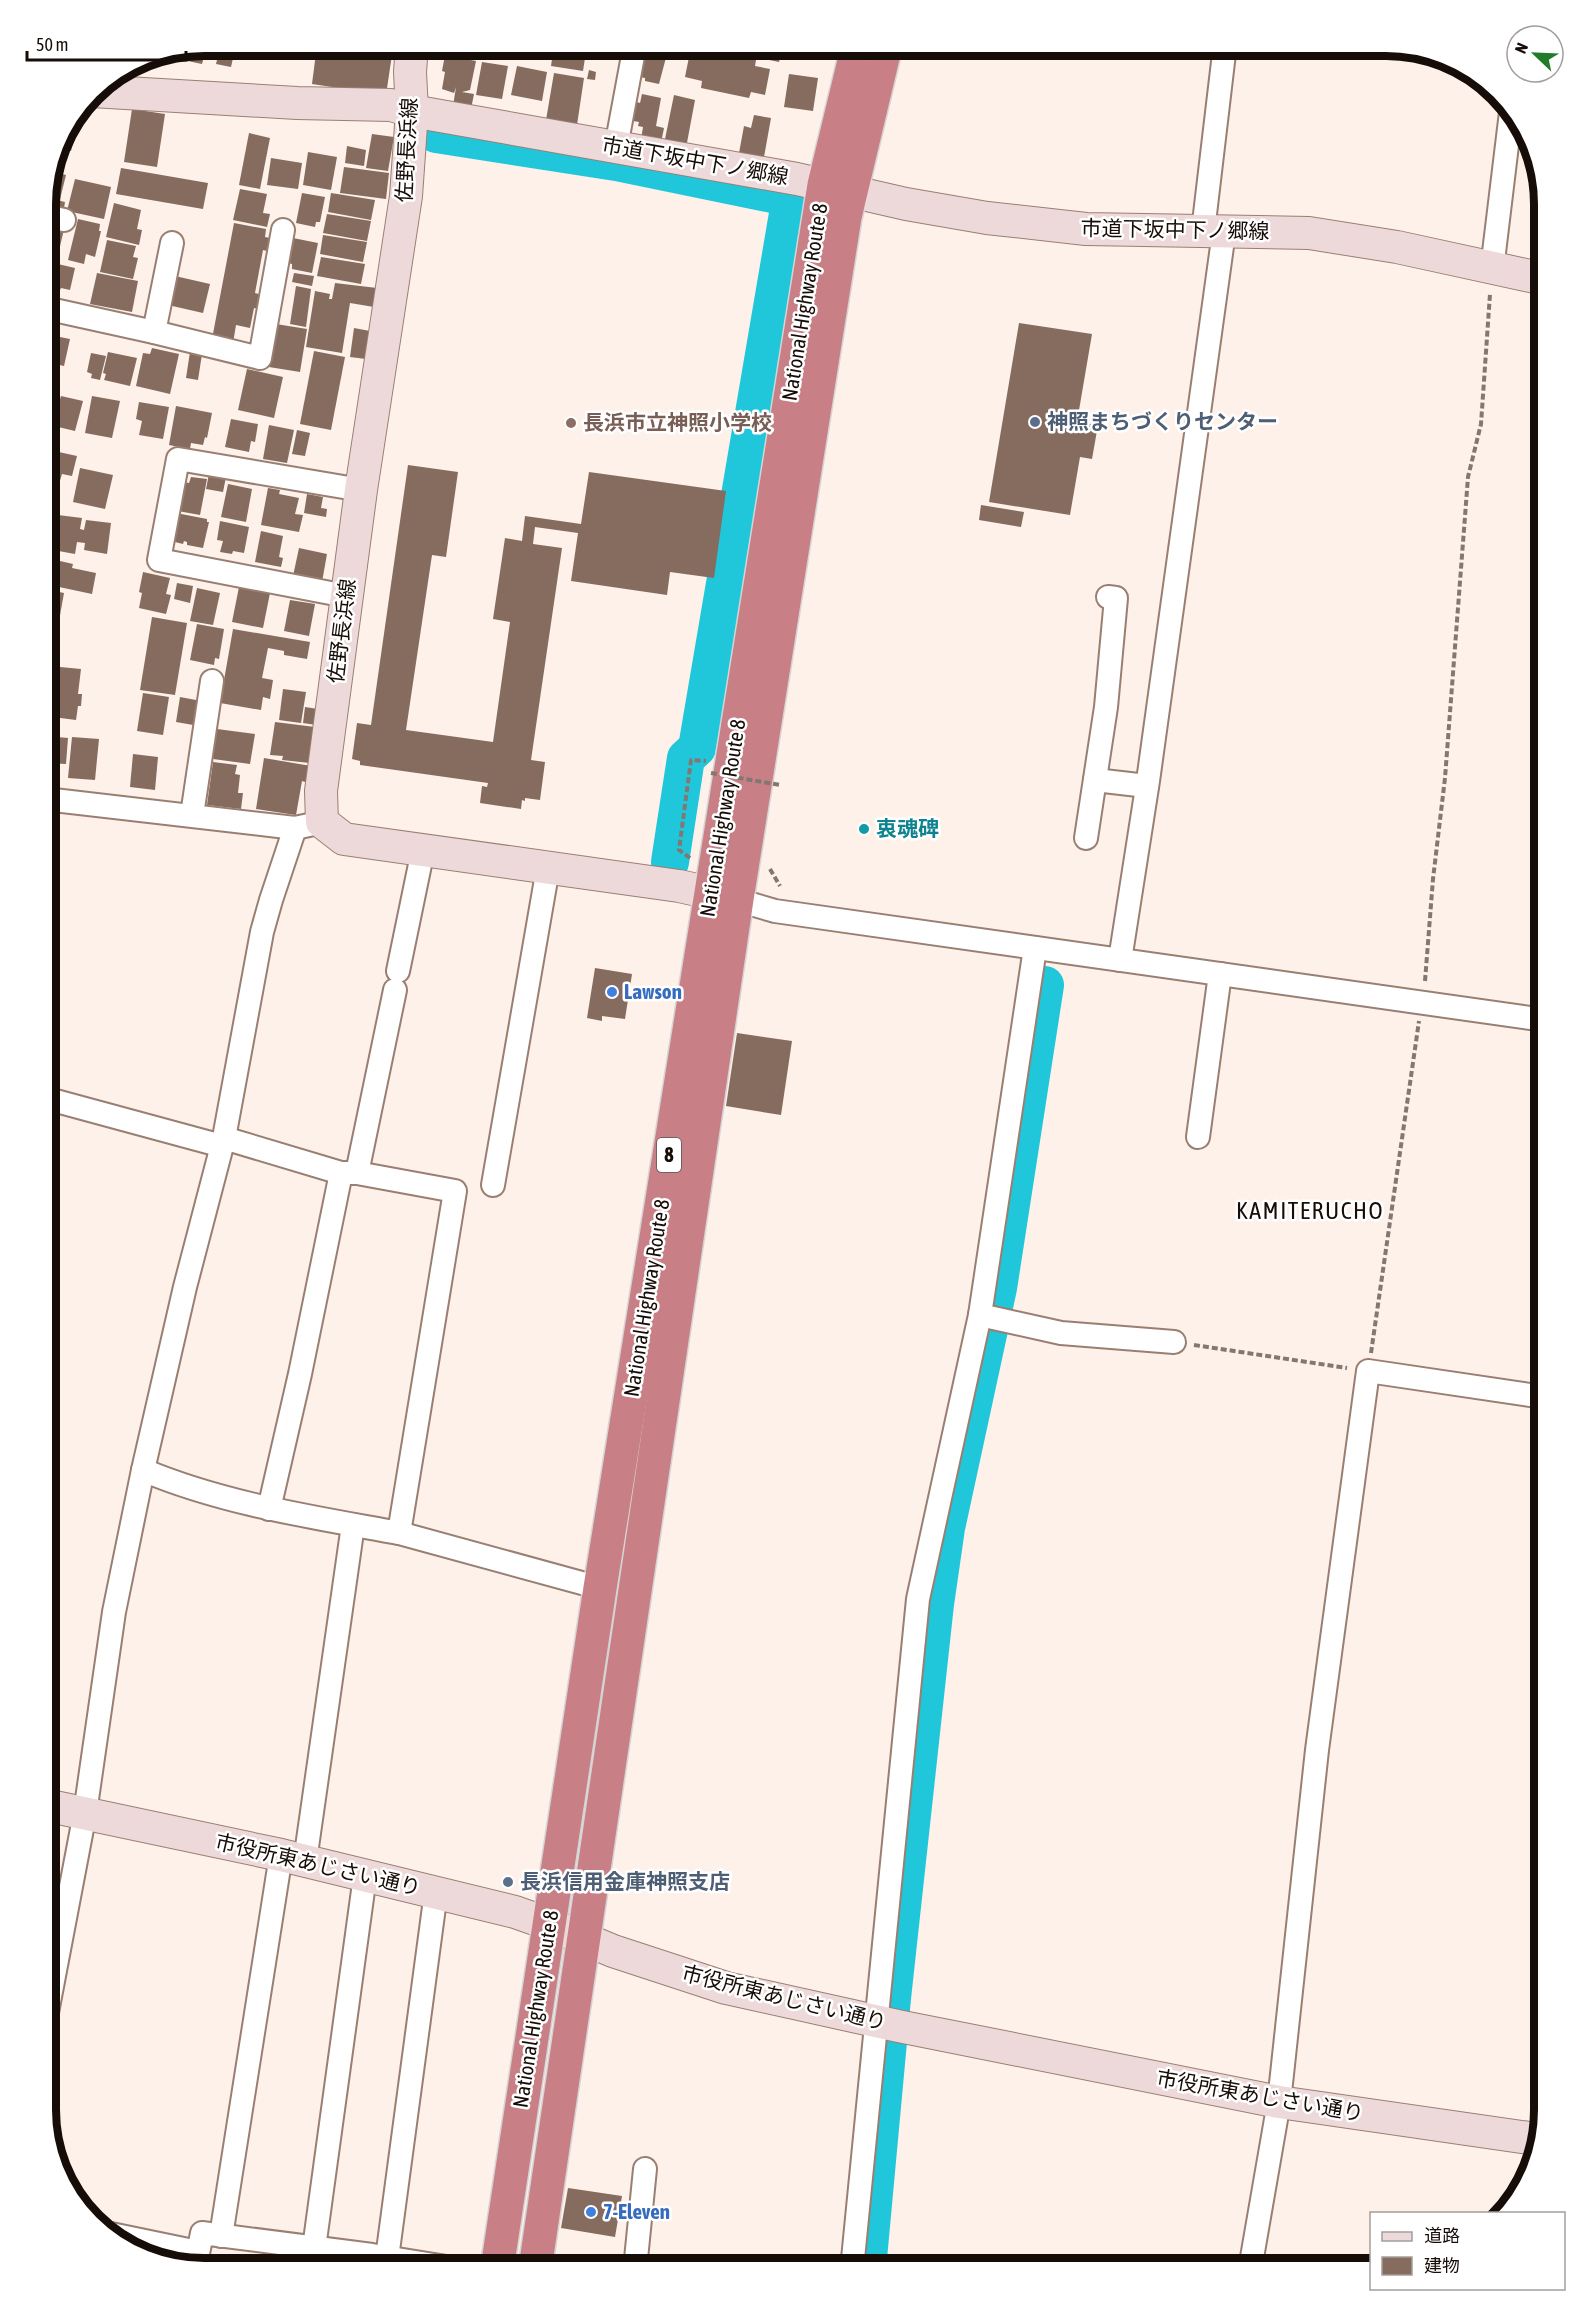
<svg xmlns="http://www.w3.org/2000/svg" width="1589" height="2314" viewBox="0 0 1589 2314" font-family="'Asap Condensed','Noto Sans JP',sans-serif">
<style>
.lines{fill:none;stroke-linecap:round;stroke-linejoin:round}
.river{stroke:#20c7db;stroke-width:38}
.building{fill:#856c5e}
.street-casing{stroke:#997f71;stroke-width:26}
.secondary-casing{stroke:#997f71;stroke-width:34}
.highway-casing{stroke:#d5d3d3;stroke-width:36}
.path{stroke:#827771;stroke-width:4;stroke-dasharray:6 3;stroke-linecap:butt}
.street{stroke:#fff;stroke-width:22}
.secondary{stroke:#eed9da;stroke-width:32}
.highway{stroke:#c87f85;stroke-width:33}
.path-bridge{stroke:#827771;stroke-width:4;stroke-dasharray:6 3;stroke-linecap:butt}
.service-dot{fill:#5c6f8a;stroke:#fff;stroke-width:2}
.education-dot{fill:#8d6e63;stroke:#fff;stroke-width:2}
.culture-dot{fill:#0f9aa8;stroke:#fff;stroke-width:2}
.shop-dot{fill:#3f7fe0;stroke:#fff;stroke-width:2}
.labels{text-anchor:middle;stroke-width:5;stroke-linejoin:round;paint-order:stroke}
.shield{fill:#fff;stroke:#5d5652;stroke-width:1.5}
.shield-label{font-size:20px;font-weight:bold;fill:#170d08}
.street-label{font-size:21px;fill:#170d08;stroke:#fff}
.service-label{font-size:21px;font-weight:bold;fill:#4e5e75;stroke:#fff;text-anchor:start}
.education-label{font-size:21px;font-weight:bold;fill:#785e54;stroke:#fff;text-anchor:start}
.culture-label{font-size:21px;font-weight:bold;fill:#0d838f;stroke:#fff;text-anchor:start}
.shop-label{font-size:21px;font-weight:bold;fill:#366cbe;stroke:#fff;text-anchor:start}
.quarter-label{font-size:24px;letter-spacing:1.5px;fill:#170d08;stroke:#fff}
.rim{fill:none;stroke:#170d08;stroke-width:8}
</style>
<rect width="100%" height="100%" fill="#fdf1ea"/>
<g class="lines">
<!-- river -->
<g class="river">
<polyline points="436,134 616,162 782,196 789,208 697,748 686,758 670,862"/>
<polyline points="867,2269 892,1998 935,1604 946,1528 998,1288 1045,985"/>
</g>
</g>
<!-- building -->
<g class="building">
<polygon points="216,45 234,45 234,49"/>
<polygon points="317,45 372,45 393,48 386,95 312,84"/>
<polygon points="440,45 471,45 470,52"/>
<polygon points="554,45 587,45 583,71 551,66"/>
<polygon points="647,45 668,50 659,84 645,81 645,78 639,77"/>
<polygon points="199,46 206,49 202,64 178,59 180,50"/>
<polygon points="691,47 720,54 729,47 736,50 740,57 756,60 755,66 770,69 765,95 751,92 749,98 701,88 702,81 685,77"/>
<polygon points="762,49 781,53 779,62 760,58"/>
<polygon points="219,52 234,54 231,67 216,64"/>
<polygon points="445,55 476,61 470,90 462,92 474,94 471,109 453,106 456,87 454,93 442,89 445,72 442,71"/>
<polygon points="482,62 508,66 502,99 476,95"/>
<polygon points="517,66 547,72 542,101 511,95"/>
<polygon points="589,70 596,72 595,80 587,79"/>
<polygon points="554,73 584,78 577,125 546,120"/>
<polygon points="789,74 818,78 813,111 784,107"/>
<polygon points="642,94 661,98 656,126 664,128 661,143 641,139 643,127 638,126 639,122 633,121 637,102 640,103"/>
<polygon points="674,95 695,100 686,148 664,144"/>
<polygon points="132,109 165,114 157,167 124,162"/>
<polygon points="754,115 771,118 764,157 739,153 744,126 751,128"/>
<polygon points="71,122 69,134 75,136 71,151 67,150 63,168 58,167 57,171 51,169 57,142"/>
<polygon points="249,133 270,138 260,189 239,185"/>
<polygon points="372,134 394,137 388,171 366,168"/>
<polygon points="347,146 366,150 364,166 345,163"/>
<polygon points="308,152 337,157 331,190 303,185"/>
<polygon points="271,158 302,163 298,189 267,185"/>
<polygon points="344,167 389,173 386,199 340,193"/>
<polygon points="121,168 208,183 203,209 116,194"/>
<polygon points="50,171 66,175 60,199 48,196 48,198 65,202 63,214 46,210 48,203 45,202 45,193"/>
<polygon points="75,179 111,187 104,219 67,211"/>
<polygon points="240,189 267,194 263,213 270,214 267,227 233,220"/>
<polygon points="302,193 325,197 320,222 316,222 315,227 296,223"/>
<polygon points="331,193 375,200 371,220 328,212"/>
<polygon points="114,203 141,210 137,229 142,230 139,245 106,237"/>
<polygon points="327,214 371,221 367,241 323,233"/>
<polygon points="78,219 100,224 99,231 101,231 95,257 86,254 84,264 68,260"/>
<polygon points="45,221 65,225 57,259 45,256"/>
<polygon points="234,223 266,229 265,237 270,238 267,251 263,250 255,293 262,295 259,309 254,308 250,328 236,325 233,343 212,339"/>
<polygon points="323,235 367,242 363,262 320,254"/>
<polygon points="293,238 318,243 312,273 292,269 292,264 288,263"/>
<polygon points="107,240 136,246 133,257 138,258 133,279 100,272"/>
<polygon points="321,257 365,264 361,284 317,276"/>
<polygon points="45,261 75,268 70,290 61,288 59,292 51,290 50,296 45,295"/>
<polygon points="97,273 138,281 132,312 90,304"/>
<polygon points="294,273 314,276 312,286 292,282"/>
<polygon points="175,276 210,284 203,313 168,305"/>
<polygon points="335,283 377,288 374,307 350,303 342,353 306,347 315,291 330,294 329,299 332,299"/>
<polygon points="296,286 311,289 306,327 290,324"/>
<polygon points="1019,323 1092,334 1077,422 1098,425 1092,459 1080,457 1070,515 989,502"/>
<polygon points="276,324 307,329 300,372 269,367"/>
<polygon points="354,328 370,331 366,359 350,357"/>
<polygon points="45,334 70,339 64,366 51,363 52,359 45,358"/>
<polygon points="152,348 179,354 170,394 136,386 143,353 150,354"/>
<polygon points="314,351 345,357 331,430 300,424"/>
<polygon points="108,352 137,358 130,386 104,380 106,374 103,373"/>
<polygon points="190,352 202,354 198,380 186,378"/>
<polygon points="91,353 106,356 100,380 91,378 92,374 87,372"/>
<polygon points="247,369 283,377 274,418 238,410"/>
<polygon points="61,396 83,401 75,431 54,426 56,417 53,416 56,402 59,402"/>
<polygon points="92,396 120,401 112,438 85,433"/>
<polygon points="139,402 169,407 163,439 139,435 142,421 136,419"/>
<polygon points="176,406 212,413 207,438 205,437 203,445 191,443 190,449 169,445"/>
<polygon points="231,419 258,424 255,442 251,441 249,452 225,447"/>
<polygon points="269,425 294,430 287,463 263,459"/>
<polygon points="297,430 310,433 305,456 292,454"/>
<polygon points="45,449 77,456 72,476 62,474 56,494 45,492"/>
<polygon points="408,465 458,472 446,557 432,555 406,730 493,742 510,622 493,619 505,538 522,541 525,516 581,524 589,472 726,491 714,578 670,572 667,595 571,581 578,533 535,527 533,544 562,548 531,760 545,762 540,800 525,798 525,801 522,800 521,809 480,803 482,786 487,787 488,783 360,765 360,761 352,759 357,723 371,725"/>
<polygon points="80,468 113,475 105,509 73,502"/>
<polygon points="209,474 226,477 223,492 206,489"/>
<polygon points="191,477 207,479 200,515 178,511 183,482 189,483"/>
<polygon points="228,484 252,489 246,522 221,517"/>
<polygon points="268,488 280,490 279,494 299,498 295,514 303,515 299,532 261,525"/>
<polygon points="307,494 323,497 321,508 327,509 326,517 304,513"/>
<polygon points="981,505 1024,512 1021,527 979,520"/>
<polygon points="176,513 207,519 207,522 209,522 203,548 187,545 187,542 184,541 183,544 171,541"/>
<polygon points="58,515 82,518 80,529 84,530 86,520 111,523 107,554 84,550 85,543 77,542 75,554 53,550"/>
<polygon points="220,521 249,527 244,553 233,551 232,554 220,552 223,541 217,540"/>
<polygon points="261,531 283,536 279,557 283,558 281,567 255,562"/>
<polygon points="299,548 327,554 322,582 293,576"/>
<polygon points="60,561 73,564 72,568 96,573 92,594 45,584 47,563 59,566"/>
<polygon points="143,572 170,578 166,594 171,595 166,614 139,608 142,593 139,592"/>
<polygon points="177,583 193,586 190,603 174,599"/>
<polygon points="239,587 270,593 263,628 232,622"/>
<polygon points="197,588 220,593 213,625 190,621"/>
<polygon points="45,589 64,593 57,632 45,629"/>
<polygon points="290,600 315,604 309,636 284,631"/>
<polygon points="152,617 187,623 175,695 140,690"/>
<polygon points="197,624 224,629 219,659 215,658 214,665 190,660"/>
<polygon points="233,629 310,642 307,659 284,655 284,651 268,648 262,678 273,680 270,699 263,697 261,710 220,703"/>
<polygon points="45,642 54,643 52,654 45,653"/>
<polygon points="50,666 81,669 78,694 82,694 81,706 78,706 76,720 45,716"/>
<polygon points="283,689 306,692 301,723 279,720"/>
<polygon points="143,693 169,697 163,735 137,731"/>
<polygon points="180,697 196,700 202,708 199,726 176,722"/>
<polygon points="305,707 318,709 316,725 303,723"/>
<polygon points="275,722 315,727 310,763 282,760 283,756 270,755"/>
<polygon points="217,729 255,734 250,764 213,759"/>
<polygon points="47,736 68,738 66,764 45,763"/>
<polygon points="72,737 99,739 95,780 68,778"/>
<polygon points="133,754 158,757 155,790 130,787"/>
<polygon points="264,758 311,766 308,783 302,781 296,815 256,809"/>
<polygon points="213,762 237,765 235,774 240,775 238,793 243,793 241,809 207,805"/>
<polygon points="595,968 632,974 625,1019 602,1016 602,1021 587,1018"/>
<polygon points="737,1033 792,1041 781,1115 726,1106"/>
<polygon points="568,2188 622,2196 615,2237 561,2228"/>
</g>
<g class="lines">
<defs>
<g id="street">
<polyline points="616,147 635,45"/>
<polyline points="45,216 64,220"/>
<polyline points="1203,231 1225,45"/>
<polyline points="1492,269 1511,112"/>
<polyline points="45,308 154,332 260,358 283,230"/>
<polyline points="154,332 172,243"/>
<polyline points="346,596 159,560 178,459 361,490"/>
<polyline points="1095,780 1147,786"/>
<polyline points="45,799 295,828 309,825"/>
<polyline points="192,815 212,681"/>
<polyline points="1086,838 1106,707 1116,598 1108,597"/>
<polyline points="724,896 775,911 1544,1020"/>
<polyline points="1035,948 980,1315 1061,1333 1174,1342"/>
<polyline points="1120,960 1148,781 1224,232"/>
<polyline points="398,971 423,850"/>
<polyline points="45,1098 222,1146"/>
<polyline points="1198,1137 1220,974"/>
<polyline points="357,1173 395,990"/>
<polyline points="493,1185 548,868"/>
<path d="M143,1470C224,1504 312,1517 399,1533L455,1191L357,1173H341L224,1138"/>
<polyline points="269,1509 300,1374 341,1173"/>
<polyline points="399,1533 600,1588"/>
<polyline points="305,1861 353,1525"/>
<polyline points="45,2023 85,1813 114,1612 143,1470 185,1287 224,1138 262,932 271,900 295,828"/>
<polyline points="111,2234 198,2252"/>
<polyline points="221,2236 281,1855"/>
<polyline points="314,2248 365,1876"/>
<polyline points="387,2258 436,1892"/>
<polyline points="195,2269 202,2233 372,2255 459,2269"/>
<polyline points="294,2269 298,2246"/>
<polyline points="635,2269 645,2169"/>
<polyline points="852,2269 918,1599 980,1315"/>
<polyline points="1250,2269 1279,2102 1317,1750 1368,1371 1544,1397"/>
</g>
<g id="secondary">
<polyline points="412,45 410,72 412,111 406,196 361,490 321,791 322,822 344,839 679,886 711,893"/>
<polyline points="92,91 297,103 391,105 412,111 797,179 906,204 987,218 1086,229 1309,233 1397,247 1544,279"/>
<polyline points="45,1805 281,1855 515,1912 549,1924 613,1951 726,1988 898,2026 1279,2102 1536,2139"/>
</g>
<g id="highway">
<polyline points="497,2269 600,1588 824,185 858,45"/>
<polyline points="535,2269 737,899 845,217 886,45"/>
</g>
</defs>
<!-- street casing -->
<use href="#street" class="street-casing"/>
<!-- secondary casing -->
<use href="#secondary" class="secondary-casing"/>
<!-- highway casing -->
<use href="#highway" class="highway-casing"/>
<!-- path -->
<g class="path">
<polyline points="690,858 679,850 691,760 706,761"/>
<polyline points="770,869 780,886"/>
<polyline points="1425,981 1433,879 1445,778 1468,477 1481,424 1490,294"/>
<polyline points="1194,1345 1347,1368"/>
<polyline points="1371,1353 1419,1021"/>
</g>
<!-- street -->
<use href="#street" class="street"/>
<!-- secondary -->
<use href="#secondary" class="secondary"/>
<!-- highway -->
<use href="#highway" class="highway"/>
<!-- path-bridge -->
<polyline class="path-bridge" points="711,773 780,785"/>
</g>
<!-- markers -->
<g class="service-dot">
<circle cx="1035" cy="422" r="6"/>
<circle cx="508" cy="1882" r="6"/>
</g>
<circle class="education-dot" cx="571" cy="423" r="6"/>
<circle class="culture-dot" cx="864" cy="829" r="6"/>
<g class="shop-dot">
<circle cx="612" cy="992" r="6"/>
<circle cx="591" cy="2212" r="6"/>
</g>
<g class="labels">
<!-- shield labels -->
<rect class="shield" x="657" y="1138" width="24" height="34" rx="4.5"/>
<g class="shield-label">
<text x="669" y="1162">8</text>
</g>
<!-- street labels -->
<g class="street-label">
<text transform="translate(407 150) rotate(-87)" y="7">佐野長浜線</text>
<text transform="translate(695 161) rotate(10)" y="7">市道下坂中下ノ郷線</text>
<text transform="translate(1175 230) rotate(1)" y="7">市道下坂中下ノ郷線</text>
<text transform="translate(805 302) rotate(-81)" y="7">National Highway Route 8</text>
<text transform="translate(342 631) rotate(-83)" y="7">佐野長浜線</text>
<text transform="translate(723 818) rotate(-81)" y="7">National Highway Route 8</text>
<text transform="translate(647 1298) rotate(-81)" y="7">National Highway Route 8</text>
<text transform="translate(318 1865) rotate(13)" y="7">市役所東あじさい通り</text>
<text transform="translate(784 1998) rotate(14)" y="7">市役所東あじさい通り</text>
<text transform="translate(536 2009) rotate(-81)" y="7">National Highway Route 8</text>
<text transform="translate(1260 2096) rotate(10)" y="7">市役所東あじさい通り</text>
</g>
<!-- service labels -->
<g class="service-label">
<text x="1047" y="429">神照まちづくりセンター</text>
<text x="520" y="1889">長浜信用金庫神照支店</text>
</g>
<!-- education labels -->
<g class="education-label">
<text x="583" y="430">長浜市立神照小学校</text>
</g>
<!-- culture labels -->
<g class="culture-label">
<text x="876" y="836">衷魂碑</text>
</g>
<!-- shop labels -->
<g class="shop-label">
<text x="624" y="999">Lawson</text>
<text x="603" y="2219">7-Eleven</text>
</g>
<!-- quarter labels -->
<g class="quarter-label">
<text x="1310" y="1219">KAMITERUCHO</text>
</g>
</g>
<!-- crop -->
<path d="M0 0H1589V2314H0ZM204 56H1386A148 148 0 0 1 1534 204V2110A148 148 0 0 1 1386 2258H204A148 148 0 0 1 56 2110V204A148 148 0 0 1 204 56Z" fill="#fff" fill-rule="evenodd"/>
<path class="rim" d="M204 56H1386A148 148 0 0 1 1534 204V2110A148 148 0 0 1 1386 2258H204A148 148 0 0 1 56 2110V204A148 148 0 0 1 204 56Z"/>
<!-- legend -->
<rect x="1370" y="2212" width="195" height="78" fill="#ffffff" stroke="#a29e9c" stroke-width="1.5"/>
<rect x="1382" y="2232" width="30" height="9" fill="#eed9da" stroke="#a29e9c" stroke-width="1.5"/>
<text x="1424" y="2242" font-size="18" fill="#170d08">道路</text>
<rect x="1382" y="2257" width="30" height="18" fill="#856c5e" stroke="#a29e9c" stroke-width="1.5"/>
<text x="1424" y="2272" font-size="18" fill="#170d08">建物</text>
<!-- north arrow -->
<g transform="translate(1535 54) rotate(293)"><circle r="28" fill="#ffffff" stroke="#a29e9c" stroke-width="1.5"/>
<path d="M0-4.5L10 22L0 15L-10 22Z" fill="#227b29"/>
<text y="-9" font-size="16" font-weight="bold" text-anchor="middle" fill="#170d08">N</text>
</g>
<!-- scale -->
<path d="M27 51v9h159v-9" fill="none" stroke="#170d08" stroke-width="3"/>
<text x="36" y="51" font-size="18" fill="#170d08" stroke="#ffffff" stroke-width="4.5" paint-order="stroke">50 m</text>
</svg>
